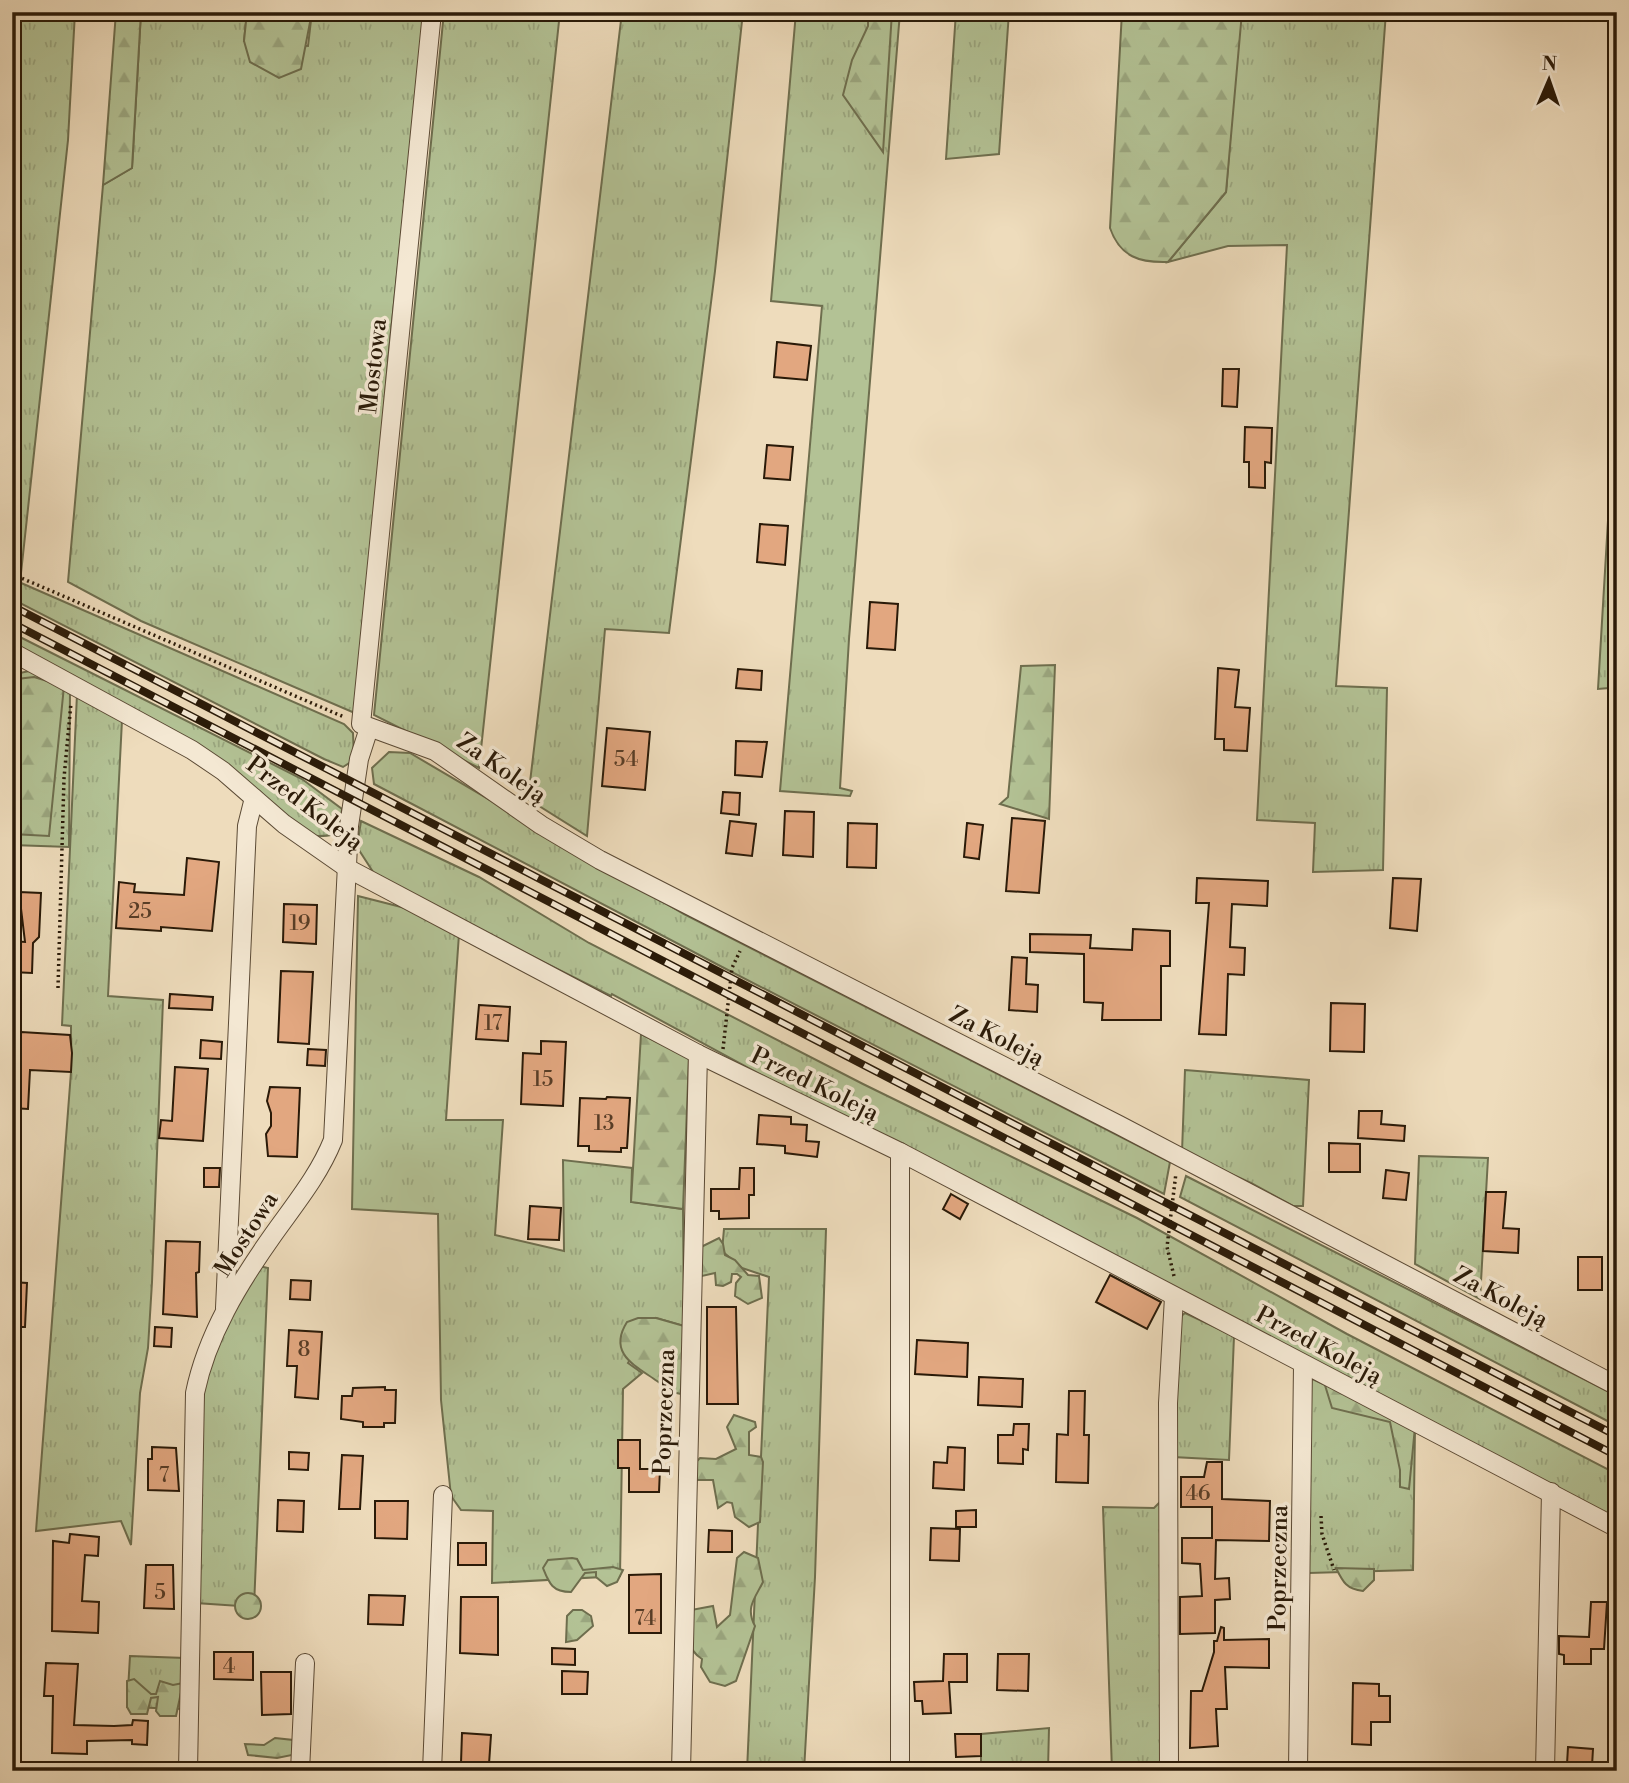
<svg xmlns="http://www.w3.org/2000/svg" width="1629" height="1783" viewBox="0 0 1629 1783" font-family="'Libre Bodoni',serif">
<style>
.grass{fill:url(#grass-tufts);stroke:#6e6e4e;stroke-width:2}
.forest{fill:url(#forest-firs);stroke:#6e6e4e;stroke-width:2}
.building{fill:#e2a780;stroke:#2a1a08;stroke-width:2}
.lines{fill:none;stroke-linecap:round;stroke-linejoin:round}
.minor-casing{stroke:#5b4a35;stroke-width:20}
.path{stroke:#2a1a08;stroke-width:3.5;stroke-dasharray:2 3.5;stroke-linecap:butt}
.minor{stroke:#f4e8d3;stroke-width:18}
.rail-casing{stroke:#2a1a08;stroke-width:8}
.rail{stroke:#f4e8d3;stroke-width:5;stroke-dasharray:16;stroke-linecap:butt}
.labels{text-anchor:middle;stroke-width:7;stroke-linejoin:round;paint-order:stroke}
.number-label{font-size:21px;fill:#583d26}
.street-label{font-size:24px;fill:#2a1a08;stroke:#f4e8d3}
</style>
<defs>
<pattern id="grass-tufts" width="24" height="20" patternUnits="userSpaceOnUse" patternTransform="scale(1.75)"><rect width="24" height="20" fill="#b3c295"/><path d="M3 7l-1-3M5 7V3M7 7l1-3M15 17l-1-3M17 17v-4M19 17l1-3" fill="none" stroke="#9aa67f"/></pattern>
<pattern id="forest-firs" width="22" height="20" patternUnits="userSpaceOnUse" patternTransform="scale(1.75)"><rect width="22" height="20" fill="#b3c295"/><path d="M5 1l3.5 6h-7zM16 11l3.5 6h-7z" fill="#9aa67f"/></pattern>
</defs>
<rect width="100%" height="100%" fill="#eedcbc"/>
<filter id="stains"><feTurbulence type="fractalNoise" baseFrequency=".00286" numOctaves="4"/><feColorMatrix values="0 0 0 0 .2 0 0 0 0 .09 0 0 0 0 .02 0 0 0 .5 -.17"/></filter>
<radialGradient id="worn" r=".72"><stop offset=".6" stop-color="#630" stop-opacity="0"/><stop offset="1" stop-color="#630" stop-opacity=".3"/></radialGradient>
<!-- grass -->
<g class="grass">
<polygon points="12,12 75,12 68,140 21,573 12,569"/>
<polygon points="141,12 247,12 244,41 308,46 312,12 425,12 389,350 357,714 141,621 68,582 103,185 132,168"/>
<polygon points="444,12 560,12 479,768 374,715"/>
<polygon points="622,12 743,12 715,271 669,633 605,629 587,836 528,799"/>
<polygon points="796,12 900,12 849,639 840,788 852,791 850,796 780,791 822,306 771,301"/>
<polygon points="956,12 1009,12 999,154 946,159"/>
<polygon points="1240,12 1386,12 1336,686 1387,688 1383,870 1313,872 1315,823 1257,820 1287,245 1228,246 1168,262 1226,192"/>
<polygon points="1617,369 1617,605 1609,688 1598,689"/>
<polygon points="12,579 344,724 353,733 354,760 343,767 324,759 12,599"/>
<path d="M12,633L302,779L342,809C339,834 338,837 311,836L12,645Z"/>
<polygon points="34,670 70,687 69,847 12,845 12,707 15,674"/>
<polygon points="77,694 122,720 108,996 163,1000 152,1282 148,1348 140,1393 131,1545 121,1521 36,1531 71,1072 71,1026 62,1025"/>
<polygon points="389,752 410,753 684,914 1170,1162 1164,1194 726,969 374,784 372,768"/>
<polygon points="361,821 479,877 589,943 863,1084 1137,1218 1347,1334 1617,1474 1617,1520 780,1085 612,994 611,996 377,878 357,847"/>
<polygon points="358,896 409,909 459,934 446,1120 503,1120 495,1235 564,1251 563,1160 632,1168 631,1202 683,1209 684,1326 656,1318 628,1363 642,1373 623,1389 620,1576 492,1583 493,1511 461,1510 451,1496 441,1400 438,1214 352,1209"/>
<polygon points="1185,1070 1309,1080 1303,1206 1293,1206 1251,1183 1182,1152"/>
<polygon points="1419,1156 1488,1158 1480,1299 1415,1264"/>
<polygon points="1186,1176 1617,1396 1617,1426 1180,1197"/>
<polygon points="724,1229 826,1229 815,1577 804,1771 747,1771 769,1277 742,1268 722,1251"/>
<polygon points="259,1266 268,1268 254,1607 196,1603 204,1372 224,1327"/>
<polygon points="1185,1313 1234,1336 1229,1460 1173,1457 1179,1318"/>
<polygon points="1306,1376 1415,1427 1413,1570 1309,1573"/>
<polygon points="1160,1502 1162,1771 1112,1771 1103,1507 1154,1508"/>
<polygon points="130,1656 185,1658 183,1709 127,1707"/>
<polygon points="1049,1728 1048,1771 981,1771 981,1734"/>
</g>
<!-- forest -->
<g class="forest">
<polygon points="116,12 141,12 132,168 103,185"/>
<polygon points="247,12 312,12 301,69 279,78 250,62 244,41"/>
<polygon points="844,12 892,12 883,152 843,95 852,60 868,26 868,14 847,20"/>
<path d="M1122,12H1242L1226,192L1168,262C1140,263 1120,257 1110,228Z"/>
<polygon points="1055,665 1049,819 1000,804 1008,797 1021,666"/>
<polygon points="34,677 64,686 49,836 12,834 17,679"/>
<polygon points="641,1034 689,1057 683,1209 631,1202"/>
<polygon points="719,1238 723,1244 725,1255 735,1260 748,1275 759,1276 762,1298 748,1304 735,1296 736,1283 741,1277 737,1274 732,1274 731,1282 723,1286 716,1285 715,1273 702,1276 697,1271 699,1248"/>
<path d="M638,1318H656L684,1326L681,1394C669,1392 667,1388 657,1381C636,1366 607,1354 627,1322Z"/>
<polygon points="1324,1382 1415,1427 1409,1489 1400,1487 1400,1470 1390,1422 1332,1408"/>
<polygon points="734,1415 755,1422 756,1427 749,1432 749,1455 761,1457 763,1462 760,1522 749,1527 735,1517 732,1503 727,1502 718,1508 713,1480 695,1480 691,1467 700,1458 716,1459 736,1449 727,1427"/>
<path d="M744,1552L758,1558L763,1582C755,1598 745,1608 755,1626L736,1681L725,1686L710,1682L701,1667L702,1659C683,1647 689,1629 691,1610L713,1606L717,1627L730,1615L737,1558Z"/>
<path d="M572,1558L577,1559L583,1570L613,1567L623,1570L617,1582L607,1586L596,1577V1572L585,1573L571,1592C552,1592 549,1583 543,1568L548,1560Z"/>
<path d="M1336,1568L1374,1569V1580L1363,1591C1346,1589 1343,1582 1336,1568Z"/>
<circle cx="248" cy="1606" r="13"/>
<polygon points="573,1610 582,1610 591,1616 593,1626 577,1640 566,1642 567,1616"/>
<polygon points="134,1679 151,1694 156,1694 160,1681 173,1685 183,1683 176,1716 160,1716 156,1711 158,1697 151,1698 147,1714 131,1714 127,1707 127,1681"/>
<polygon points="275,1738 293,1740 292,1755 277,1758 248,1755 245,1744 264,1745"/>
</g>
<!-- building -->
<g class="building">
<polygon points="777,342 811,346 807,380 774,377"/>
<polygon points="1223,369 1239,369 1237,407 1222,406"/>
<polygon points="1245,427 1272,428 1271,463 1265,462 1265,488 1249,487 1249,462 1244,462"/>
<polygon points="767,445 793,447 790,480 764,478"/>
<polygon points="760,524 788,526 785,565 757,562"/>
<polygon points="870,602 898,604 895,650 867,648"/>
<polygon points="1218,668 1239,670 1235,707 1250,708 1247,751 1224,750 1224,739 1215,739"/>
<polygon points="738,669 762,671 761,690 736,688"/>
<polygon points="607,728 650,732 645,790 602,786"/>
<polygon points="736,741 767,742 762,777 735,775"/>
<polygon points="723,792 740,793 739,815 721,813"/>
<polygon points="785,811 814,812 813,857 783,855"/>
<polygon points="1012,818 1045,821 1039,893 1006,891"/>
<polygon points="730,821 756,824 752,856 726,853"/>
<polygon points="848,823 877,824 876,868 847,867"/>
<polygon points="967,823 983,825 979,859 964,857"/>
<polygon points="187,858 219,862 212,931 161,927 161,931 116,928 119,882 135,884 134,892 184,895"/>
<polygon points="1197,878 1268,881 1267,906 1232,904 1230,947 1245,948 1244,975 1228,974 1226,1035 1199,1034 1209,903 1196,903"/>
<polygon points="1393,878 1421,879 1417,931 1390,928"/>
<polygon points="19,892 41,893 39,937 33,943 32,973 12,972 12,941 25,942"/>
<polygon points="284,904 317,905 316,944 283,942"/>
<polygon points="1133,929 1170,931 1170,966 1161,966 1161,1020 1102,1020 1103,1003 1084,1002 1084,954 1030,952 1030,934 1091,935 1090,948 1132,950"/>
<polygon points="1012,957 1027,958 1026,984 1038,985 1037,1012 1009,1010"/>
<polygon points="281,971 313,972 309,1044 278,1042"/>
<polygon points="170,994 213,997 212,1010 169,1008"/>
<polygon points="1331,1003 1365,1004 1364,1052 1330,1051"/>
<polygon points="479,1005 510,1007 508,1041 476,1039"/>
<polygon points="21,1032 70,1035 72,1053 71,1072 30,1070 28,1109 12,1108 12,1068 20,1068"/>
<polygon points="201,1040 222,1042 221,1059 200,1058"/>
<polygon points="541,1041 566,1042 563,1106 521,1104 523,1053 541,1054"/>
<polygon points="308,1049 326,1050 325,1066 307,1065"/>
<polygon points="175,1067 208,1069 203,1141 159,1138 161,1120 172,1121"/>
<polygon points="270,1087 300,1088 297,1157 268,1156 266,1134 271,1126 271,1113 267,1101"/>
<polygon points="607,1097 630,1098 627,1148 621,1148 621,1152 589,1151 589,1146 578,1146 580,1098 606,1099"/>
<polygon points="1359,1111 1382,1111 1381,1124 1405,1126 1404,1141 1358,1138"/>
<polygon points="759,1115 791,1117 791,1124 807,1125 806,1141 819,1142 817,1157 785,1153 785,1146 757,1144"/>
<polygon points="1329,1143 1360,1144 1360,1172 1329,1172"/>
<polygon points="204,1168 220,1168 219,1187 204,1187"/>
<polygon points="740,1168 754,1168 754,1195 749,1195 749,1218 719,1219 719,1211 711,1211 711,1189 739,1189"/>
<polygon points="1386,1170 1409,1173 1406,1200 1383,1198"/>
<polygon points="1486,1192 1506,1192 1503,1228 1519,1229 1518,1253 1483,1251"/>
<polygon points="951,1194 968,1204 960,1219 943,1209"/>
<polygon points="530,1206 561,1208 559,1240 528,1239"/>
<polygon points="166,1241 200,1242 199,1272 196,1273 197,1317 163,1314"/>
<rect x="1578" y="1257" width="24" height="33"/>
<polygon points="1110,1275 1161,1302 1147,1329 1096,1302"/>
<polygon points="291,1280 311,1281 310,1300 290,1299"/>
<polygon points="12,1282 27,1283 25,1327 12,1327"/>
<polygon points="707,1307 736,1307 738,1404 707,1404"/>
<polygon points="155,1327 172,1328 171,1347 154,1346"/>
<polygon points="289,1330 322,1332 318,1399 295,1397 297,1366 287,1366"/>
<polygon points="917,1340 968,1343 967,1377 915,1374"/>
<polygon points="979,1377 1023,1379 1022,1407 978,1405"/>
<polygon points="385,1387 385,1390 396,1390 395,1423 384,1423 384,1427 363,1427 363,1422 341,1419 342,1396 352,1396 353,1388"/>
<polygon points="1069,1391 1085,1391 1084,1435 1089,1435 1088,1483 1056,1482 1057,1434 1068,1435"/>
<polygon points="1014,1424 1029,1424 1028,1450 1023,1449 1023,1464 998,1463 998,1435 1013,1435"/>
<polygon points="618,1440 640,1440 640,1469 660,1469 659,1492 629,1492 629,1468 618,1468"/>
<polygon points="152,1447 176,1448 179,1491 148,1490 148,1459 152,1459"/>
<polygon points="948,1447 965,1448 964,1490 933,1488 934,1462 947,1463"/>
<polygon points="289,1452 309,1453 308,1470 289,1469"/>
<polygon points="342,1455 363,1456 360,1509 339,1509"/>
<polygon points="1207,1462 1222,1462 1222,1499 1270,1501 1269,1541 1216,1540 1215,1579 1229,1578 1230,1599 1215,1600 1215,1633 1180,1634 1180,1597 1202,1596 1200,1564 1182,1563 1182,1538 1212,1538 1212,1507 1181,1507 1181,1477 1204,1477"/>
<polygon points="278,1500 304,1501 303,1532 277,1531"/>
<polygon points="375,1501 408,1501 407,1539 375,1538"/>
<polygon points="976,1510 976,1527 956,1527 956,1511"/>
<polygon points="931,1528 960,1529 959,1561 930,1560"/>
<polygon points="709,1530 732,1531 732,1552 708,1552"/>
<polygon points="70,1534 99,1537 98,1556 85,1555 82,1601 99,1602 98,1633 52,1631 53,1541 69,1543"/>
<rect x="458" y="1543" width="28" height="22"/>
<polygon points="146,1565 173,1565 174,1609 144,1608"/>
<polygon points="661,1574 661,1633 629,1633 629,1575"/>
<polygon points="369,1595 405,1596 403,1625 368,1624"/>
<polygon points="461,1597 498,1597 498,1655 460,1653"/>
<polygon points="1591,1602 1607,1602 1604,1649 1591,1649 1591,1664 1564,1664 1564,1655 1559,1654 1559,1636 1589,1637"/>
<polygon points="1221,1627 1224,1628 1224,1640 1269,1639 1269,1668 1225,1667 1227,1709 1216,1709 1218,1746 1190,1748 1191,1691 1202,1691 1214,1652 1214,1641 1217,1641"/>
<polygon points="552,1648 575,1649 575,1665 552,1664"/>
<polygon points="214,1652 253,1652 253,1680 214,1679"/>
<polygon points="944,1654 967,1654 967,1682 949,1682 951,1713 923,1714 922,1701 915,1701 914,1682 943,1681"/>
<polygon points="998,1654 1029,1654 1028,1691 997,1690"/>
<polygon points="46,1663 78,1664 74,1725 114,1726 132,1725 133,1720 148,1721 147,1745 132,1744 132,1740 87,1741 87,1754 52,1753 53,1696 44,1696"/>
<polygon points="562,1671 588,1672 587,1694 562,1694"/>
<polygon points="261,1672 291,1672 291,1714 262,1715"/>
<polygon points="1353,1683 1379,1684 1379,1696 1390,1696 1390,1722 1371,1722 1371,1745 1352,1744"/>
<polygon points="462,1733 491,1735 489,1764 461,1763"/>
<polygon points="955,1734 981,1734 981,1756 956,1757"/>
<polygon points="1568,1747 1593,1749 1592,1766 1567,1764"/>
</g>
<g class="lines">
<defs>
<g id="minor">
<polyline points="432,12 361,724 435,751 541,825 600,860 1119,1125 1617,1386"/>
<polyline points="12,652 192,750 223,771 284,824 347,868 698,1054 900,1152 1617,1528"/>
<polyline points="225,1308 247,826 254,798"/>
<path d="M188,1771L195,1393C207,1335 239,1283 273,1235C295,1204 319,1175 333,1140L349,826L359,759L369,728"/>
<polyline points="300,1771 305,1663"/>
<polyline points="432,1771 443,1495"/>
<polyline points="681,1771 698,1054"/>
<polyline points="900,1771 900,1152"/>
<polyline points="1169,1771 1168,1403 1174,1297"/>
<polyline points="1298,1771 1303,1365"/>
<polyline points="1545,1771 1551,1492"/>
</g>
</defs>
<!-- minor casing -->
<use href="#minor" class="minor-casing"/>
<!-- path -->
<g class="path">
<polyline points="12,574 344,717"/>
<polyline points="58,988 64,778 71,703"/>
<polyline points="723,1049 732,968 740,951"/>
<polyline points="1174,1276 1167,1247 1176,1173"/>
<polyline points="1321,1516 1322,1534 1334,1570"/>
</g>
<!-- minor -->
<use href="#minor" class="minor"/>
<defs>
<g id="rail">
<polyline points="12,606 1617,1436"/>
<polyline points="12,623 1617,1456"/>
</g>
</defs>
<!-- rail casing -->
<use href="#rail" class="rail-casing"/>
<!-- rail -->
<use href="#rail" class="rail"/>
</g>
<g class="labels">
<!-- number labels -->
<g class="number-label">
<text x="626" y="766">54</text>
<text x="140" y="918">25</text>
<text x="300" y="930">19</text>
<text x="493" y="1030">17</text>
<text x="543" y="1086">15</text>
<text x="604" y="1130">13</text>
<text x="304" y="1356">8</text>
<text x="164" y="1482">7</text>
<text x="1198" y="1500">46</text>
<text x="160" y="1599">5</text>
<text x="645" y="1625">74</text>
<text x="229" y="1673">4</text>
</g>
<!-- street labels -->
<g class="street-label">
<text transform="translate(373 366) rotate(-84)" y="8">Mostowa</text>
<text transform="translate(502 768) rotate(35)" y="8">Za Koleją</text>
<text transform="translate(305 803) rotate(37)" y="8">Przed Koleją</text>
<text transform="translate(997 1036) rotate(27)" y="8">Za Koleją</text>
<text transform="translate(815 1084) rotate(26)" y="8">Przed Koleją</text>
<text transform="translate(246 1234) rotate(-57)" y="8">Mostowa</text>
<text transform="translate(1501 1297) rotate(28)" y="8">Za Koleją</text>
<text transform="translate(1319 1345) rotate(28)" y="8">Przed Koleją</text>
<text transform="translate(664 1412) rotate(-88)" y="8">Poprzeczna</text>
<text transform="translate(1278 1568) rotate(-89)" y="8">Poprzeczna</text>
</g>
</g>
<!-- margin -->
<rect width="1629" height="1783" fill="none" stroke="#eedcbc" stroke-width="42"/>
<rect x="14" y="14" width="1601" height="1755" fill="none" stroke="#2a1a08" stroke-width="3.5"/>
<rect x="21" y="21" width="1587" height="1741" fill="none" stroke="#2a1a08" stroke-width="2"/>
<!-- north arrow -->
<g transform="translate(1549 80) rotate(2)" stroke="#f4e8d3" stroke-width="5" paint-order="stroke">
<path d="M0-5L12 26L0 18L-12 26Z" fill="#2a1a08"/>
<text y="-10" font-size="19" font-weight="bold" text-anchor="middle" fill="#2a1a08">N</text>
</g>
<rect width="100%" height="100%" filter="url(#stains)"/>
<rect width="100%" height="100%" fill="url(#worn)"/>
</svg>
